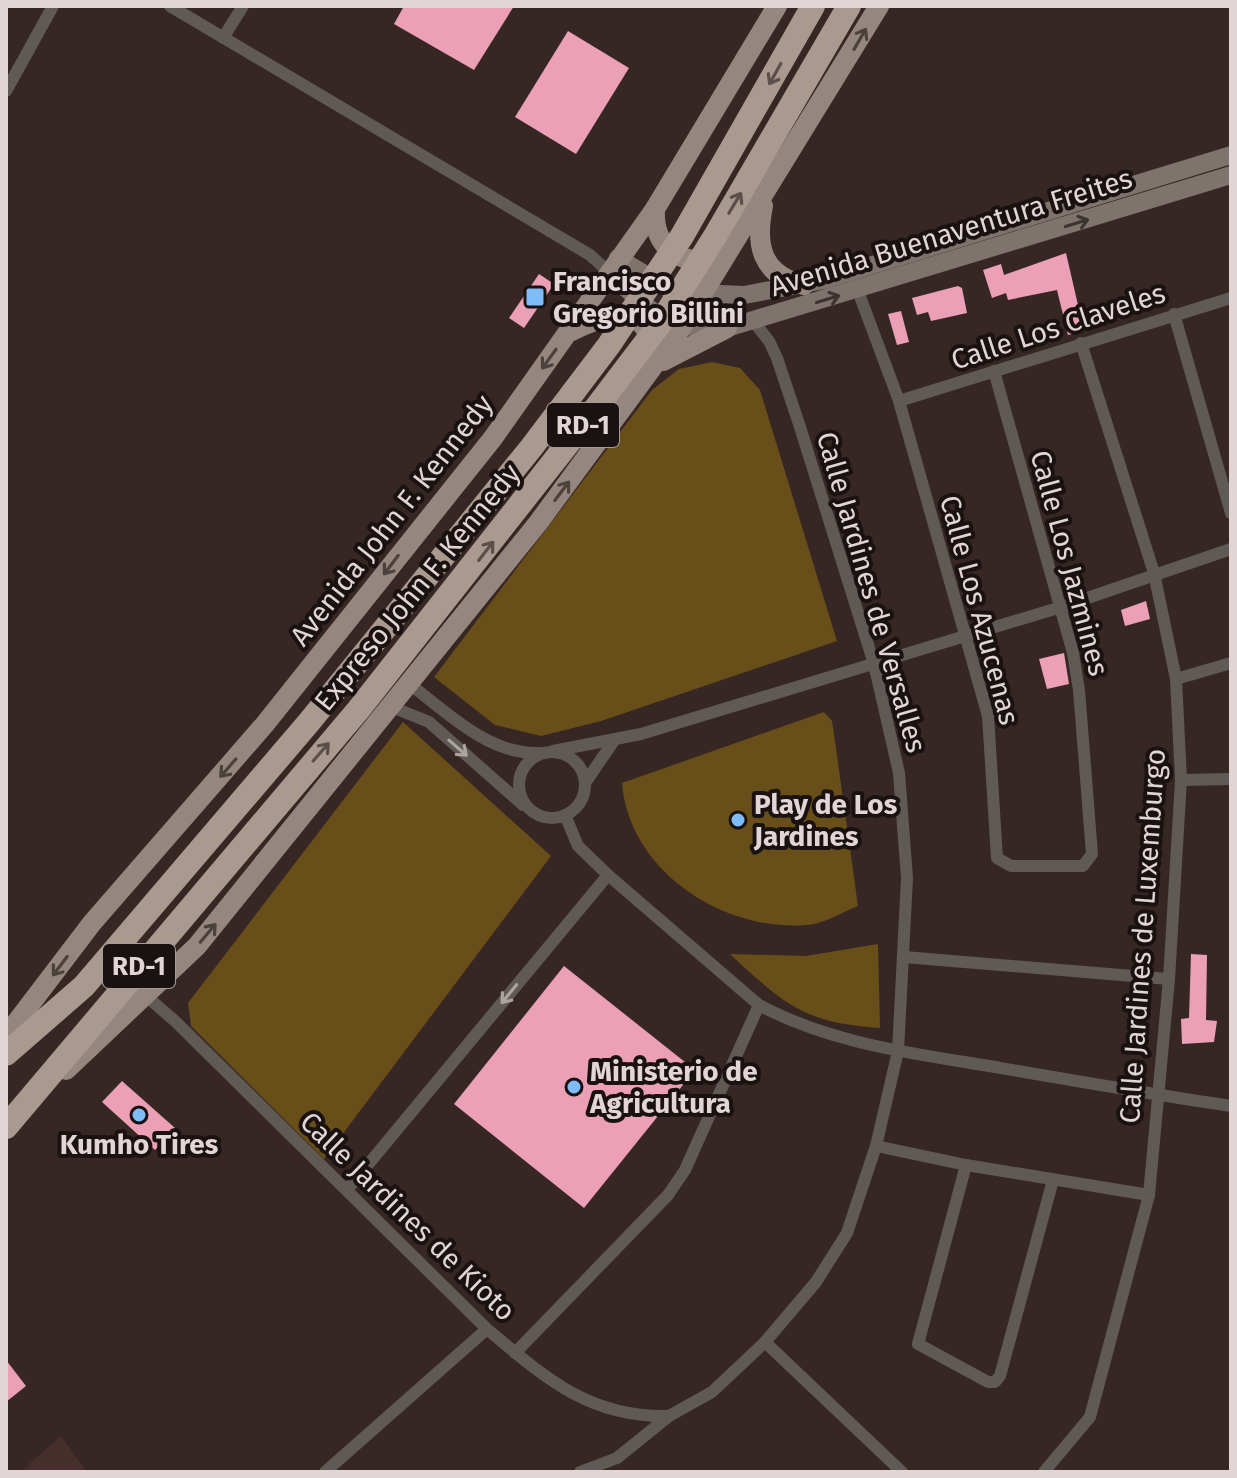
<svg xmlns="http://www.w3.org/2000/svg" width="1237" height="1478" viewBox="0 0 1237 1478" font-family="'Fira Sans',sans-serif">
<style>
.built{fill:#452e2c}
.green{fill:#684e18}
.building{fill:#eba0b7}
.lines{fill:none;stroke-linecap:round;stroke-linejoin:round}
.street{stroke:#605a56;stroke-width:12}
.secondary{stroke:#7e746d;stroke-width:18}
.primary{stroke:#95877f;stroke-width:20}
.highway{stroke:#a9998f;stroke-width:24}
.oneway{stroke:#4b413d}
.oneway2{stroke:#5a4f4a}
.oneway3{stroke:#3c3431}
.oneway4{stroke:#ada4a2}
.poi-dot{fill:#7fbdfa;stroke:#191211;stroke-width:3}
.labels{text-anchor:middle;stroke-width:8;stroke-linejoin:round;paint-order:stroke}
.shield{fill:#191211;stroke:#a59b9a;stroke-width:2}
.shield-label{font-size:26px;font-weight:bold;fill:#e1d6d5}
.street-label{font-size:28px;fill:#e1d6d5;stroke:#191211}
.poi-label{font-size:28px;font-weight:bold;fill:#e1d6d5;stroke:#191211;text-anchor:start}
</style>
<rect width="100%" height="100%" fill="#362725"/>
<!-- built -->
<polygon class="built" points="61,1436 87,1472 20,1472"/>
<!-- green -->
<g class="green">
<polygon points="712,362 740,368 760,390 837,641 601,721 541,736 495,725 434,677 652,390 679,369"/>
<path d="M824,712L832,721L834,734L858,906C843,912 823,924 807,925C723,932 629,871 622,783Z"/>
<polygon points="403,722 551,856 324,1159 191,1026 188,1003"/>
<path d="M878,944L880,1028C803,1023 784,1004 730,954L806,956Z"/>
</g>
<!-- building -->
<g class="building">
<polygon points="404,6 514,6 474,70 394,24"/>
<polygon points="568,31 629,68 576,154 515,117"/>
<polygon points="1066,253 1084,331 1068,335 1057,290 1008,300 1006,293 992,298 983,270 1001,264 1004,275"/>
<polygon points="539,274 554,284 524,328 509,318"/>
<polygon points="958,286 962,288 967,313 931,321 928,312 917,315 912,298"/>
<polygon points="901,311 909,342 897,345 888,314"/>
<polygon points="1146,601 1150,619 1125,626 1121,610"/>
<polygon points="1064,653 1069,684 1047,689 1039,659"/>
<polygon points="1191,954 1207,955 1206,1020 1217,1021 1214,1042 1182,1044 1181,1019 1189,1018"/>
<polygon points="564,966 695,1070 584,1208 454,1104"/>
<polygon points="122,1081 175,1128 155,1150 102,1102"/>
<polygon points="6,1360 26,1386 6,1402"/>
</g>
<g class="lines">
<!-- street -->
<g class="street">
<polyline points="170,6 590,255 609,272"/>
<polyline points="223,38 243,6"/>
<polyline points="6,91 53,6"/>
<polyline points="858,291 899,401 988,716 997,858 1011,866 1083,866 1092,854 1079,690 1073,653 994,371"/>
<polyline points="1174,314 1231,513"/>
<polyline points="899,401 1231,298"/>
<polyline points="1176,679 1231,663"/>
<path d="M411,685C447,713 490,755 539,753"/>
<polyline points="392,707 429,722 523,805"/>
<polyline points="553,751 641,734 1058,608 1231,549"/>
<circle cx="552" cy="785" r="33"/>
<polyline points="1181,780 1231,779"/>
<polyline points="585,783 613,742"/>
<path d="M565,815L578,846L608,875L759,1005C830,1043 910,1053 989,1066C1070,1080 1150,1094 1231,1106"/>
<polyline points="904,957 1169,979"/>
<path d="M145,995L176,1022L487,1329C544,1377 589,1418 669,1416"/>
<polyline points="876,1146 966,1165 1149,1195"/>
<polyline points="966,1165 918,1344 988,1382 995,1382 1000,1376 1053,1180"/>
<polyline points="347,1190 608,875"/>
<polyline points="765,1342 902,1472"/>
<polyline points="515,1353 668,1195 685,1170 759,1005"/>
<polyline points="325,1472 487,1329"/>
<polyline points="580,1472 617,1458 669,1416 712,1392 765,1342 816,1282 847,1233 876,1146 898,1051 907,878 899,773 874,664 800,427 777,358 769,341 754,322"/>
<polyline points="1044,1472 1090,1417 1149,1195 1169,979 1181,780 1176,679 1154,573 1081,343"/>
</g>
<!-- secondary -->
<g class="secondary">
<polyline points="618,258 674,292 744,295 824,280 1231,155"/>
<path d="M609,272C649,310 667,333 727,328L1231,175"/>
</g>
<!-- primary -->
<g class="primary">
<path d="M763,206C755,245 761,275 804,285"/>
<path d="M655,209C653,245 677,266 713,258"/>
<path d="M572,331C600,316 652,301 650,352"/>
<polyline points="663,361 727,328"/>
<polyline points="6,1036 92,923 265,724 493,438 655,209 777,6"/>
<polyline points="66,1070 197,946 538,523 682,327 879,6"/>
</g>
<!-- highway -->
<g class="highway">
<polyline points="6,1054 84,986 310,721 531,448 609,345 682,236 813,6"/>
<polyline points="6,1127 359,709 599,404 659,325 714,238 849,6"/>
</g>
</g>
<!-- one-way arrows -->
<defs><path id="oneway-shaft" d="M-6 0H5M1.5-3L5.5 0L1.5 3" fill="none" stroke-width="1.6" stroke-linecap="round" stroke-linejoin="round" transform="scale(2)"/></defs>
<g class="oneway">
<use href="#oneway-shaft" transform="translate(860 39) rotate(-60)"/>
<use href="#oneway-shaft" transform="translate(549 359) rotate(126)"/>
<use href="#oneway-shaft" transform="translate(562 491) rotate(-53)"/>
<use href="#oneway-shaft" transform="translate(391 565) rotate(127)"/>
<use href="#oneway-shaft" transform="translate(228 768) rotate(131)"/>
<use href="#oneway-shaft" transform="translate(208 933) rotate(-50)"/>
<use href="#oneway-shaft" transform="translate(60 966) rotate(127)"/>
</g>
<g class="oneway2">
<use href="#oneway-shaft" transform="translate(775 74) rotate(119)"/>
<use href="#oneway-shaft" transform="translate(735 203) rotate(-59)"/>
<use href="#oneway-shaft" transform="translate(486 551) rotate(-52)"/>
<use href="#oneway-shaft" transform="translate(321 752) rotate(-49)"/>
</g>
<g class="oneway3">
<use href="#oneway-shaft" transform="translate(1077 223) rotate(-17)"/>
<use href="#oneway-shaft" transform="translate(828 299) rotate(-17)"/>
</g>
<g class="oneway4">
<use href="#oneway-shaft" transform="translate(458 748) rotate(41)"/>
<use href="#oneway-shaft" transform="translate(509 994) rotate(129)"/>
</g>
<!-- markers -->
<g class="poi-dot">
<rect x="525" y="287" width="20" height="20" rx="4"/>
<circle cx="738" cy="820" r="8"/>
<circle cx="574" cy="1087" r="8"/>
<circle cx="139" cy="1115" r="8"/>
</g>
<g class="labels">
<!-- shield labels -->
<g class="shield">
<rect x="547" y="403" width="72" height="44" rx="6"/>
<rect x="103" y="944" width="72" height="44" rx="6"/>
</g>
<g class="shield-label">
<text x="583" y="434">RD-1</text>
<text x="139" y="975">RD-1</text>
</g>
<!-- street labels -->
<g class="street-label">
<text transform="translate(951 232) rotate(-17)" y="10">Avenida Buenaventura Freites</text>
<text transform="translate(1058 326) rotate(-18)" y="10">Calle Los Claveles</text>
<text transform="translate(391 520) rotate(-52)" y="10">Avenida John F. Kennedy</text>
<text transform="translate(1070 563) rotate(75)" y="10">Calle Los Jazmines</text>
<text transform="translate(417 587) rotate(-51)" y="10">Expreso John F. Kennedy</text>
<text transform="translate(872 592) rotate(74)" y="10">Calle Jardines de Versalles</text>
<text transform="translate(980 610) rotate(75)" y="10">Calle Los Azucenas</text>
<text transform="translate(1142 936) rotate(-86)" y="10">Calle Jardines de Luxemburgo</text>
<text transform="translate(408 1216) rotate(44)" y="10">Calle Jardines de Kioto</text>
</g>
<!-- poi labels -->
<g class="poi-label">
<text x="553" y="291">Francisco<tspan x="553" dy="32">Gregorio Billini</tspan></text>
<text x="754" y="814">Play de Los<tspan x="754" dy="32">Jardines</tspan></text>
<text x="590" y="1081">Ministerio de<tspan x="590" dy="32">Agricultura</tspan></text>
<text x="139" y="1154" text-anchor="middle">Kumho Tires</text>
</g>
</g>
<!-- border -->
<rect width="1237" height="1478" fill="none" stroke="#e1d6d5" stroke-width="16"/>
</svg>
